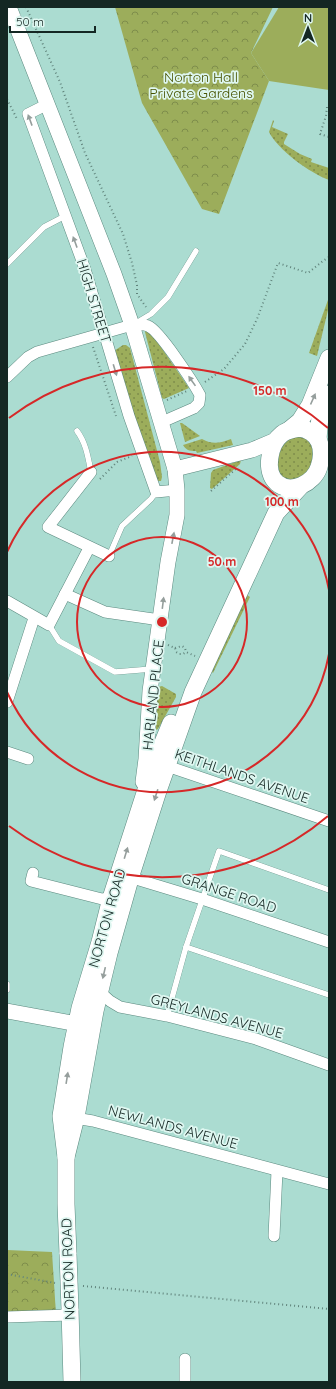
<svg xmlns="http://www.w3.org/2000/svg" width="336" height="1389" viewBox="0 0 336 1389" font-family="Quicksand,sans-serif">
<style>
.grass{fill:url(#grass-dots)}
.park{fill:url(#park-crowns)}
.garden{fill:#9cad5b}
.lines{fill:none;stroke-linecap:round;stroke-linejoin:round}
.lane-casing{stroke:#5b897f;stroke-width:6}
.street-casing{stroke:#5b897f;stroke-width:12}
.secondary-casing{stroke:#5b897f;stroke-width:16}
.primary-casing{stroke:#5b897f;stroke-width:18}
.path{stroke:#61847c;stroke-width:2;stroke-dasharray:1 3;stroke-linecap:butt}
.lane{stroke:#fff;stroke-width:5.5}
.street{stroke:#fff;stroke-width:11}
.secondary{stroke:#fff;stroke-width:15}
.primary{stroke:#fff;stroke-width:17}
.primary-bridge-casing{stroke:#5b897f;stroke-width:18;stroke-linecap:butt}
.primary-bridge{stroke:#fff;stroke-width:17}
.oneway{fill:#959e9c}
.ring{fill:none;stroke:#d62828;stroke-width:2}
.labels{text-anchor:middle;stroke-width:3.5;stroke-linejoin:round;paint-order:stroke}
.park-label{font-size:14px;fill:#475300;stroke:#dff7f1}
.street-label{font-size:14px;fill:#142723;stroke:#dff7f1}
.centre{fill:#d62828;stroke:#dff7f1;stroke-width:2}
.ring-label{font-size:12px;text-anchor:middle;font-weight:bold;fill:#d62828;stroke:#dff7f1;stroke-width:3.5;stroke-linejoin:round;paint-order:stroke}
</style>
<defs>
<pattern id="grass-dots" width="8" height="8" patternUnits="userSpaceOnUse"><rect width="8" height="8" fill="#9cad5b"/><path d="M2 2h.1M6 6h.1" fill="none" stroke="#7e8d4b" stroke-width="1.8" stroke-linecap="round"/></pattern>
<pattern id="park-crowns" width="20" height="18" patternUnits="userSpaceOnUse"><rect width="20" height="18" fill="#9cad5b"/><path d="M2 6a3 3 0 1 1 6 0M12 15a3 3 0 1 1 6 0" fill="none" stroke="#7e8d4b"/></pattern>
</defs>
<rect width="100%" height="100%" fill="#abdcd1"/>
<!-- grass -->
<g class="grass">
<path d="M273,120L274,121L272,127L288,134L284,142V144L300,154L312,159L311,162L329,168V180C310,173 278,150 269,132Z"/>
<polygon points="329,297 329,306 317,356 309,353"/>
<polygon points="146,330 150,331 189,388 164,399 162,398 145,332"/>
<polygon points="123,345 126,345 130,348 160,462 162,477 161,481 156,481 152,475 114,351"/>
<polygon points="180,423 182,423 200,436 185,442"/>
<path d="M296,435C300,436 304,436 308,439C315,446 314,464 308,472C305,476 299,479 295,481L281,477C277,471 277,468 278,461C280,446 282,442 296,435Z"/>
<path d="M202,439C213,445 220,443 231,439L233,445L197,453L196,451C189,451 186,450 183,445Z"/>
<polygon points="241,460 240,464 212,489 210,488 211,473 213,470"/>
<polygon points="247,595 250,597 213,673 212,672 214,666"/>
<polygon points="162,686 176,694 176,697 158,729 154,731 158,687"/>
</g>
<!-- park -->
<g class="park">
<polygon points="115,7 273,7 251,53 269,81 219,214 202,209 142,103"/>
<polygon points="7,1250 52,1252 56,1314 7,1314"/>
</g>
<!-- garden -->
<polygon class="garden" points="279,7 329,7 329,90 269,81 251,53"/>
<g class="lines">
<defs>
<g id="lane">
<polyline points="7,264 44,227 65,216"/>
<polyline points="136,323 151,314 168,297 196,251"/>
<path d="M77,431C86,443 88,457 91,472"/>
<polyline points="109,556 122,526 151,499 156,492"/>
<polyline points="49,625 59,641 115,672 152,669"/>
<polyline points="186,947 329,995"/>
<polyline points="7,984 7,990"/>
<polyline points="167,1016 186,947 219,851 329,890"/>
</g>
<g id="street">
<polyline points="48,104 28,114 85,269 129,416 156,492 177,490"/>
<path d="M7,377L28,357L37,352L132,325C137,325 144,324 148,326C159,330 193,382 200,395L199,403L194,408L162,422"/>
<polyline points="91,472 48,527 109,556"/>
<polyline points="65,594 105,612 160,620"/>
<polyline points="7,601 49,625 89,548"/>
<polyline points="7,702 34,618"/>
<polyline points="7,752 28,759"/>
<polyline points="161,764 329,821"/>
<polyline points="33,873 31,881 102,899 111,898"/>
<polyline points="126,876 202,899 329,942"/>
<polyline points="100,992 110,1001 120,1007 167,1016 256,1039 329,1065"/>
<polyline points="69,1117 93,1121 329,1184"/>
<polyline points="274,1236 277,1171"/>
<polyline points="7,1317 70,1315"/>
<polyline points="185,1359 185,1382"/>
</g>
<g id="secondary">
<polyline points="9,7 114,274 132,325 175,469 177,490 177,515 168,562 150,691 146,759 143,782"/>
<polyline points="175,469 252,450 278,439"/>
<polyline points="7,1011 88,1026"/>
</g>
<g id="primary">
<path d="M299,428C320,431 325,449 319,467C314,483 291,495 277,483C264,472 269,444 282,434C287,430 293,429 299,428Z"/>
<polyline points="289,430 300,421 310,405 329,358"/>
<polyline points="318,439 320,416 329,394"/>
<polyline points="66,1157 76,1117 95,1011 109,953 132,872 158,791 193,692 276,513 300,487"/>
<polyline points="68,1254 66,1204 66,1157 61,1116 72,1047 80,1008 100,942 111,898 155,762 171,723"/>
<polyline points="70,1309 72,1382"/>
</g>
</defs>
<!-- lane casing -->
<use href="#lane" class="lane-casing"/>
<!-- street casing -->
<use href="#street" class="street-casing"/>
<!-- secondary casing -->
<use href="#secondary" class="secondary-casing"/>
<!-- primary casing -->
<use href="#primary" class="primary-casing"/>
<!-- path -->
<g class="path">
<polyline points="26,7 60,82 85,153 123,234 132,263 137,285 137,294 146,307"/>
<polyline points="7,99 17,119"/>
<polyline points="327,107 326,116 320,134 329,137"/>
<polyline points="93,347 116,416"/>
<polyline points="205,382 224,369 245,344 257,319 278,263 308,273 323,261 329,257"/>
<polyline points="167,400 187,391"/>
<polyline points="100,479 117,462 132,456"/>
<polyline points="211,491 238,467"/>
<polyline points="168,645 175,648 176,652 179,654 183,654 186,652 195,656"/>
<polyline points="175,648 182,646 185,648 186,652"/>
<polyline points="7,1274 55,1283"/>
<polyline points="83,1286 329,1309"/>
</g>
<!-- lane -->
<use href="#lane" class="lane"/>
<!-- street -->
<use href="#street" class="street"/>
<!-- secondary -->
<use href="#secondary" class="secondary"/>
<!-- primary -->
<use href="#primary" class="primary"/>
<defs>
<polyline id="primary-bridge" points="68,1254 70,1309"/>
</defs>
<!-- primary-bridge casing -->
<use href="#primary-bridge" class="primary-bridge-casing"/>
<!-- primary-bridge -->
<use href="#primary-bridge" class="primary-bridge"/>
</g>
<!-- one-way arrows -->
<defs><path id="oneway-solid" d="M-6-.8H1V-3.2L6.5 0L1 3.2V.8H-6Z"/></defs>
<g class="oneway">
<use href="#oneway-solid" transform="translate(30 120) rotate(-110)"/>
<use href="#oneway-solid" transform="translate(75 242) rotate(-110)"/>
<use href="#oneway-solid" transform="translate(115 370) rotate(73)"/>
<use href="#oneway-solid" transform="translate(192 381) rotate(-125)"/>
<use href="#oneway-solid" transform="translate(313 399) rotate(-66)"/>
<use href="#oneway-solid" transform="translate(173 538) rotate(-79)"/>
<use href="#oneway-solid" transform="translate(163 603) rotate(-83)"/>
<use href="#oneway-solid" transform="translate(156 795) rotate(108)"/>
<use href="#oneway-solid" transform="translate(126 853) rotate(-73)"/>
<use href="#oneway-solid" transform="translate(104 973) rotate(103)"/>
<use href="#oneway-solid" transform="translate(67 1078) rotate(-81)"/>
</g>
<!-- distance rings -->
<g class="ring">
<circle cx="162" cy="622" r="85"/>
<path d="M329 654A170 170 0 0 1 7 692M7 552A170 170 0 0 1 329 590"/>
<path d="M328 816A255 255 0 0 1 9 826M9 418A255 255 0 0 1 328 428"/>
</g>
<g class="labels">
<!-- park labels -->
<g class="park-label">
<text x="201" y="82">Norton Hall<tspan x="201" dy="16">Private Gardens</tspan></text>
</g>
<!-- street labels -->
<g class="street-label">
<text transform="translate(94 301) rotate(73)" y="5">HIGH STREET</text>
<text transform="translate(153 695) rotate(-84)" y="5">HARLAND PLACE</text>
<text transform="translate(242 776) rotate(19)" y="5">KEITHLANDS AVENUE</text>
<text transform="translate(229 893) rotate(18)" y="5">GRANGE ROAD</text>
<text transform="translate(107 918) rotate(-74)" y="5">NORTON ROAD</text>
<text transform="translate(217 1016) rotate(15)" y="5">GREYLANDS AVENUE</text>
<text transform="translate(173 1127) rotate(15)" y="5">NEWLANDS AVENUE</text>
<text transform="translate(68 1269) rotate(-92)" y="5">NORTON ROAD</text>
</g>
</g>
<circle cx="162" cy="622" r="6" class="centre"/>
<g class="ring-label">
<text x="270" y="395">150 m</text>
<text x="282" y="506">100 m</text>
<text x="222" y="566">50 m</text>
</g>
<!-- border -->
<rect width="336" height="1389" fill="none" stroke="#142723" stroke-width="16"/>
<!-- north arrow -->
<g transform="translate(308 28)" stroke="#dff7f1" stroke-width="3" paint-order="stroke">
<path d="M0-3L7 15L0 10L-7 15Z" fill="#142723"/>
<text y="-6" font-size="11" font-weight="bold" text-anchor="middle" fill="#142723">N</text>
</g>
<!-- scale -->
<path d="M10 26v6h85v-6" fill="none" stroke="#142723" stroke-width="2"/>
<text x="16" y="26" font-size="12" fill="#142723" stroke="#dff7f1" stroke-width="3" paint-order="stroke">50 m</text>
</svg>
